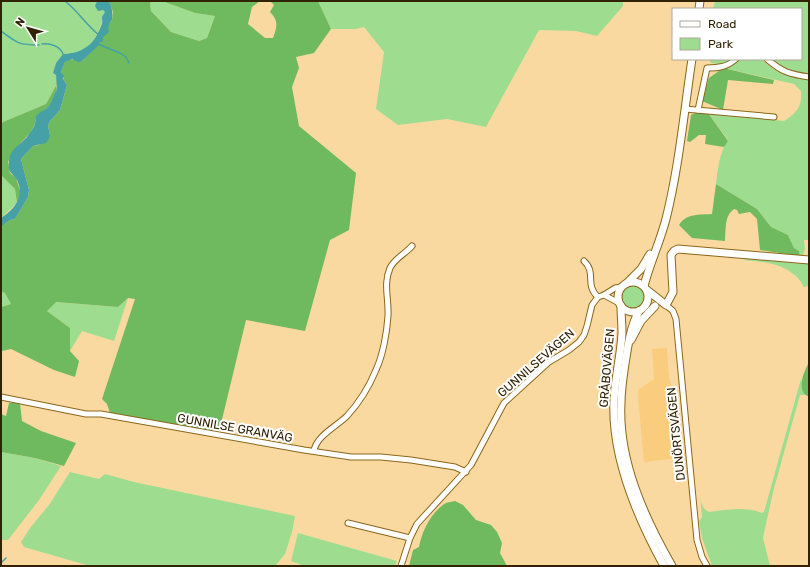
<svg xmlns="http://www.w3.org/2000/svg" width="810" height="567" viewBox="0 0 810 567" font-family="Rubik,sans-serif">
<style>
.built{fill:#facc7d}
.green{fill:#9edd90}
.forest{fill:#6fb95f}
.water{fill:#45a1a6}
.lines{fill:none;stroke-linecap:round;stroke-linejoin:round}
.stream{stroke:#45a1a6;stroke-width:1.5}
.street-casing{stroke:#8b661a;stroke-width:7}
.secondary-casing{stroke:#8b661a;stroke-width:9}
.street{stroke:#fff;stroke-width:5}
.secondary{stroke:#fff;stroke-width:7}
.labels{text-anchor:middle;stroke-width:4;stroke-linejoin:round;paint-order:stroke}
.street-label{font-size:12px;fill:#312204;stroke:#fff}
</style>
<rect width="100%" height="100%" fill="#fad9a1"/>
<!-- built -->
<polygon class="built" points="667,348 669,378 673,390 679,458 644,462 638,397 639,389 654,379 652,349"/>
<!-- green -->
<g class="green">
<path d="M1,1H97L96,2L105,12C102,23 96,43 84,49C77,53 70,53 63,54L56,63L53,73L56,75L58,82L46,104L3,122L1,125Z"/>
<polygon points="153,1 162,1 195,13 215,16 207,38 199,41 171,32 151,11 150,3"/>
<polygon points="318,1 623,1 623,6 597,36 576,31 539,30 486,127 447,119 398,125 376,109 384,52 364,27 356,29 331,29"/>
<polygon points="715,1 809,1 809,75 784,69 768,59 801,59 801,9 713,9"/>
<path d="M709,59H732C725,63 719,65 711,63Z"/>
<path d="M739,59H761L775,70L787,75L809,79V240H804L805,249L803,255L800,256L799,251L794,248L788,235L771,227L757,209L716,184C718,169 719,153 728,140L708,113L784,121C797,112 802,108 801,91L794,84L723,68Z"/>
<polygon points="1,175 15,189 17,203 1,218"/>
<path d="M746,258L809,264V286L803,287C803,283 800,281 797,277C782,263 764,262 744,260Z"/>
<circle cx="634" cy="297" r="12"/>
<polygon points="1,291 5,292 11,304 1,307"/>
<polygon points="128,298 114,341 82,331 70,351 70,328 47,311 55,302 118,307"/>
<path d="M801,379L802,388L806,395H800L773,492L763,538L770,566H712L702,538L699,521L702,517L700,494C701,502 701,508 709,512C726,510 745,506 762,513L764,512Z"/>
<polygon points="1,452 35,458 61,466 39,500 8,540 1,540"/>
<polygon points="70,472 99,479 105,474 134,482 295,516 292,532 285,554 275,566 90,566 24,547 21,542 30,528 49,505"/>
<polygon points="298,533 397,561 395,566 302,565 291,561"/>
</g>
<!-- forest -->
<g class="forest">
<path d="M109,1H153L150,3L151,11L171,32L199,41L207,38L215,16L195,13L162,1H260L252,7L248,24L265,38H273C277,27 279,21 270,12L274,5L270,1H318L331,29L314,53L296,57L299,68L292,87L299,126L356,173L349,230L330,240L305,331L246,320L219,432L110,413L107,404L102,399L135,299L128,298L118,307L56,302L47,311L70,328V351L79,361L75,377L54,370L11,349L2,351L1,349V307L11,304L5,293L1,291V227L10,220L15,219L28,197L29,190L21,159L33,146L39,145L50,135L48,126L50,121L60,110L67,85L63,79L64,78L61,72L65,62L69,59L82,61L98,45L109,23L112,20L113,12Z"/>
<polygon points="723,68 774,80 773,84 728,80 723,110 702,101 709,78"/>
<polygon points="58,82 56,85 57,90 52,103 48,107 38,115 35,119 35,124 31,132 14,150 8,162 10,173 16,178 20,190 20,197 17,203 15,189 1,175 1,125 3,122 46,104"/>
<polygon points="695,113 708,113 728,141 724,147 705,144 706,135 699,135 690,142 687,141 691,115"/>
<path d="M716,184L757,209L771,227L788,235L794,248L799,251L800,256L760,250L757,219L750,212L739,214L737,210L734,209C724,216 726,230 725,241L692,238L679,225C687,213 699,215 712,214Z"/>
<path d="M809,362V397C795,390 804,372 809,362Z"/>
<polygon points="9,403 20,403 22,421 41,431 76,443 64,466 35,458 1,452 1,414 6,416"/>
<path d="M455,501L463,505L476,520L491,525L497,532L502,543L500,553L506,564L505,566H409L413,550L419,547C422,531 431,512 446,503C448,502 452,502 455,501Z"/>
</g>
<!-- water -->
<path class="water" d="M97,1H109C112,7 113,13 112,20C108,24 108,26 109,32L103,37V41L99,43V45L82,61L78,62L72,59L65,62L61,72L64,76L63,79L67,85L60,110L50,121L48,126L50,135L49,139L46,143L33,146L21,159L29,190L28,197L15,219L10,220L1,227V218C15,209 25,196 17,180C13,173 7,173 9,161C10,149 20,145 27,137C29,134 34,128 35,124C36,120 34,119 37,115C41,111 48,109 51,103C53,99 54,94 57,90L56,75L53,73L56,63L63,54C83,53 94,45 101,26C103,23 102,20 102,17C103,15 104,14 105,12L103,10L98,11L95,6Z"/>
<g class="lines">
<!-- stream -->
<g class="stream">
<path d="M65,1C78,11 86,25 99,35"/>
<path d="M1,31C17,43 18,45 39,45"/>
<path d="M42,44C50,43 60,46 63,54"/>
<polyline points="98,44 120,53 126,57 129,63"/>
<polyline points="1,563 6,558"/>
</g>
<defs>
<g id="street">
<path d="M767,59C782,72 789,74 809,77"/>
<polyline points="685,109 774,117"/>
<path d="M698,110L707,68C718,68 727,67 736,59"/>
<path d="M584,261C597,273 584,284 598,297"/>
<polyline points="604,295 619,303"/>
<polyline points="666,305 673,311 676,319 697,540 702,557 707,566"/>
<polyline points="1,397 86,414 101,414 304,450 351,457 381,457 411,460 455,467 466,472"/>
<path d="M314,451C316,436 337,426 347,416C359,403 369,387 376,370C383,355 387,332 388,316C389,299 383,284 390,268C395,258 405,254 412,246"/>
<polyline points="348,523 410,538"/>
<polyline points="401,566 410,538 417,524 471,465 504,403 549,362 569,350 579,342 584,335 587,326 592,305 598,297 604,295 615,288 621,287"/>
</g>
<g id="secondary">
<polyline points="699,9 700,1"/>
<circle cx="633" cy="297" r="15"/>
<polyline points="627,283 641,269 650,254"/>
<path d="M644,286C650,263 660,242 666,219C679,167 684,112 692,59"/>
<polyline points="647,290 666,305 673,292 671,255 674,251 678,249 809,260"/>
<path d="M621,306C621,315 622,324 622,333C621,355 615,377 614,400C611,457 637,517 664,566"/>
<path d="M639,311C630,328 628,345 625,364C623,377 621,390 621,403C618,460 644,517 672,566"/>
<polyline points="631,340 641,321 655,306"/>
</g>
</defs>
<!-- street casing -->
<use href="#street" class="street-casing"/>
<!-- secondary casing -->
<use href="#secondary" class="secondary-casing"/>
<!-- street -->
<use href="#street" class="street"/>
<!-- secondary -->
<use href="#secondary" class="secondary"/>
</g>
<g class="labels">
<!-- street labels -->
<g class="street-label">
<text transform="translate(536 363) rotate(-41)" y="4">GUNNILSEVÄGEN</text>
<text transform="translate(607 368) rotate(-85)" y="4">GRÅBOVÄGEN</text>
<text transform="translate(235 428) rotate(10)" y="4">GUNNILSE GRANVÄG</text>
<text transform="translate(676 434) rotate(-96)" y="4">DUNÖRTSVÄGEN</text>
</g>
</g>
<!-- border -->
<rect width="810" height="567" fill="none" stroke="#312204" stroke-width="4"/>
<!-- legend -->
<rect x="672" y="8" width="130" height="52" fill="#ffffff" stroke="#ada79b"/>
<rect x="680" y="21" width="20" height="6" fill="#ffffff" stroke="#ada79b"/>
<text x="708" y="28" font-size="12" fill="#312204">Road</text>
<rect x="680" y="38" width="20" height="12" fill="#9edd90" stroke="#ada79b"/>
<text x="708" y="48" font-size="12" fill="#312204">Park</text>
<!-- north arrow -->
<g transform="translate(28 28) rotate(307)" stroke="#ffffff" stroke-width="3" paint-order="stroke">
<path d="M0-3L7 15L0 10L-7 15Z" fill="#312204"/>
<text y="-6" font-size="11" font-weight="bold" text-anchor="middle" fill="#312204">N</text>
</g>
</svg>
